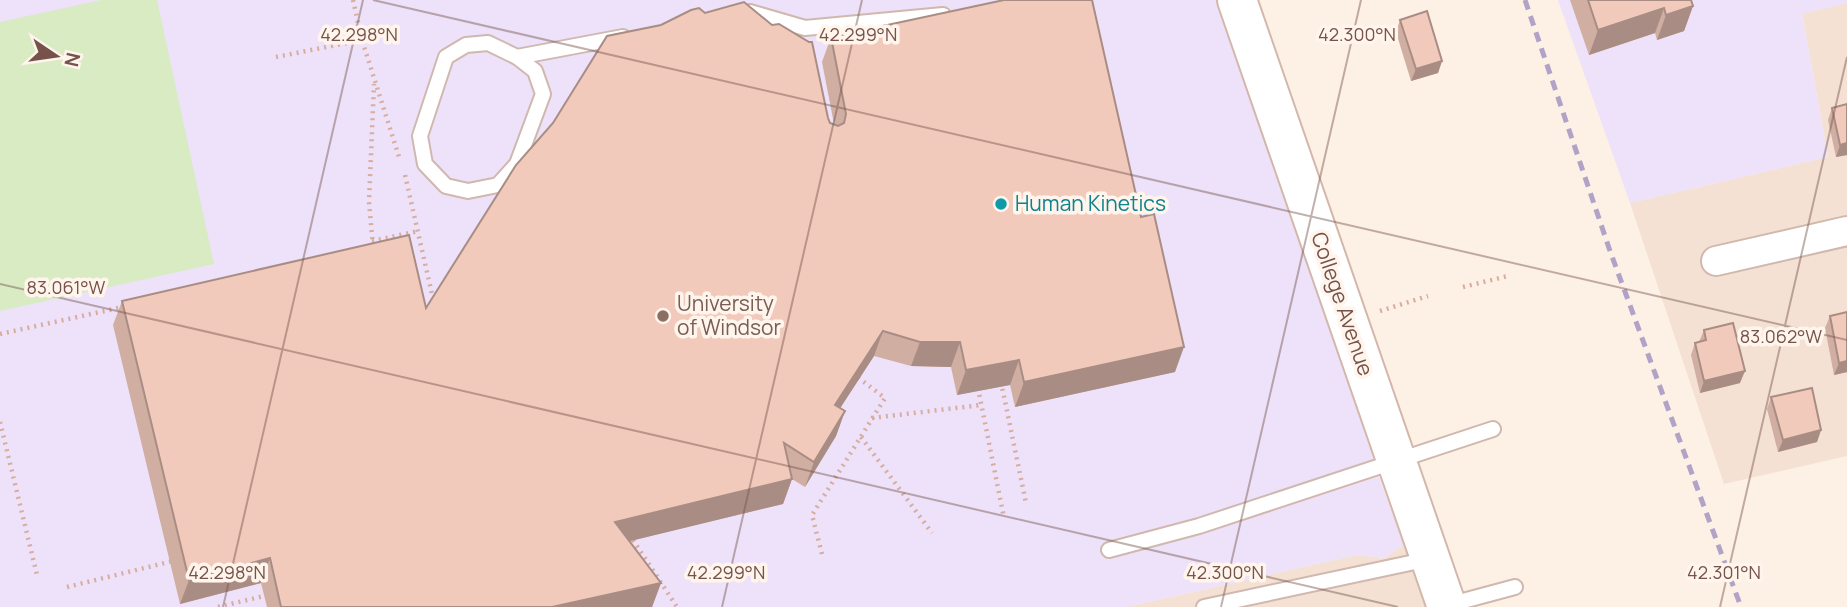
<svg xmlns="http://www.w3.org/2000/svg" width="1847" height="607" viewBox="0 0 1847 607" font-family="Manrope,sans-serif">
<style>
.residential{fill:#f4e1d4}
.education{fill:#ede2f9}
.green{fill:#d9ebc3}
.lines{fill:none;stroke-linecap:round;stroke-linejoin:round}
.lane-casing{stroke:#d0b8ae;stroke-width:18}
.street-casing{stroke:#d0b8ae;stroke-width:32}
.secondary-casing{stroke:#d4b7ab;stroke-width:42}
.path{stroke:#d8ad9f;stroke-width:4.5;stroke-dasharray:2 5;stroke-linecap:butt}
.lane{stroke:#fff;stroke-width:14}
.street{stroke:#fff;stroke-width:28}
.secondary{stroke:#fff;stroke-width:38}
.rail{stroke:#b1a3c7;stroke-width:5;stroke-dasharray:10 7;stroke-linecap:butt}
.wall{fill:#d0aea2}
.shaded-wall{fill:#a98d84}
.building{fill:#f2cabc;stroke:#a98d84;stroke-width:2}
.ticks{fill:none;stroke:#76534a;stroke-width:2;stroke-opacity:0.45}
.culture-dot{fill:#0f9aa8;stroke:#fff5ec;stroke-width:2.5}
.education-dot{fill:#8d6e63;stroke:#fff5ec;stroke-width:2.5}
.labels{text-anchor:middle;stroke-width:7;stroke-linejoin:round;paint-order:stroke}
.culture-label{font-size:21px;fill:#0d838f;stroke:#fff5ec;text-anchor:start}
.education-label{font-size:21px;fill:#785e54;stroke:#fff5ec;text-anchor:start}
.street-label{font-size:21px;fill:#76534a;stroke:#fff5ec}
.ticks-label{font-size:18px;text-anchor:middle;fill:#76534a;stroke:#fff5ec;stroke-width:7;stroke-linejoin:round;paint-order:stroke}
</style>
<rect width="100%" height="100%" fill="#fdf0e5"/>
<!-- residential -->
<g class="residential">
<polygon points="1847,3 1847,456 1724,484 1630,203 1828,157 1802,13"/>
<polygon points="1404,544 1426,607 1126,607 1357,555 1385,558"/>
</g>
<!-- education -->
<g class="education">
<polygon points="0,0 1218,0 1286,192 1383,488 1404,544 1385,558 1357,555 1126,607 0,607"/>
<polygon points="1558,0 1847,0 1847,3 1802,14 1828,157 1630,203"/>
</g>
<!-- green -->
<polygon class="green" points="101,0 157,0 214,264 0,311 0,22"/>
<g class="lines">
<defs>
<g id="lane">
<polyline points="742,14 750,12 805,28 943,15"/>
<polygon points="488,43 517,57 535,71 543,94 517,164 498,185 468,191 446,186 425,164 420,136 446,57 466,45"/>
<polyline points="517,57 623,37"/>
<polyline points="1109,550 1199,526 1493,429"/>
<polyline points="1448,605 1515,587"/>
<polyline points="1204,607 1429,559"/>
</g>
<polyline id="street" points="1716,261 1847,231"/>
<polyline id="secondary" points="1237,0 1447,607"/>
</defs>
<!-- lane casing -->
<use href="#lane" class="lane-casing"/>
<!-- street casing -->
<use href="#street" class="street-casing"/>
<!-- secondary casing -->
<use href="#secondary" class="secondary-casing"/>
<!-- path -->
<g class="path">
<polyline points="353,0 362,40 400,160"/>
<polyline points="276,57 362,40"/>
<polyline points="405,175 434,303"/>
<polyline points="372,241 419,231"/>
<polyline points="373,246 369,202 374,84"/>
<polyline points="1463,287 1508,276"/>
<polyline points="1380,311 1428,296"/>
<polyline points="0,334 123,307"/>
<polyline points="1001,382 1026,503"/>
<polyline points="978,388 1004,518"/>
<polyline points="872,418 981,405"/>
<polyline points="0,422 37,575"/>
<polyline points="861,437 932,533"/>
<polyline points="633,540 677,607"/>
<polyline points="822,554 812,515 885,398 856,376"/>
<polyline points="67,587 173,561"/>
<polyline points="218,607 264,596"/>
</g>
<!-- lane -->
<use href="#lane" class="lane"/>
<!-- street -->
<use href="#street" class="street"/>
<!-- secondary -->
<use href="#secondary" class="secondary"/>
<!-- rail -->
<polyline class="rail" points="1525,0 1610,251 1741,607"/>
</g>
<!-- wall -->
<g class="wall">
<polygon points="1570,0 1691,0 1693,6 1684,31 1657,40 1655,33 1589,55"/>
<polygon points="1400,20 1442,61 1438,73 1411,81 1396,32"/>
<polygon points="831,37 1175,372 1015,407 1010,385 957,395 951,367 911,366 874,356 840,408 845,411 836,436 805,487 792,479 783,504 629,541 661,583 652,607 267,607 261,583 180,604 113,325 122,301 426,308 830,123 834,124 822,62"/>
<polygon points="1832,108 1847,155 1836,157 1828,120"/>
<polygon points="1847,312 1847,372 1834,375 1825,328 1830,316"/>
<polygon points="1704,330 1740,383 1700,393 1691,355 1695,343 1699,342"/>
<polygon points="1771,397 1821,430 1817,442 1778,452 1767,409"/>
</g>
<!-- shaded-wall -->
<g class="shaded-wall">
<polygon points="1693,6 1684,31 1657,40 1666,15"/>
<polygon points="1664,8 1655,33 1589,55 1598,30"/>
<polygon points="1442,61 1438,73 1411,81 1416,69"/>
<polygon points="1847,143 1847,155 1836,157 1840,145"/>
<polygon points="883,331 874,356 826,430 835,405"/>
<polygon points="920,342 960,342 951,367 911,366"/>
<polygon points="1184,347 1175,372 1015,407 1024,382"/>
<polygon points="1019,360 1010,385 957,395 966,370"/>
<polygon points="1847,361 1847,372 1834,375 1839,363"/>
<polygon points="1745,371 1740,383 1700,393 1704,381"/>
<polygon points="845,411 836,436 805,487 814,462"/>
<polygon points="1821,430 1817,442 1778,452 1783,440"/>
<polygon points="792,479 783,504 606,547 615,522"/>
<polygon points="270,558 261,583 180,604 189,580"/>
<polygon points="661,583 652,607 552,607"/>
</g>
<!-- building -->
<g class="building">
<polygon points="1004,0 1092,0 1141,217 1154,214 1184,347 1024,382 1019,360 966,370 960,342 920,342 883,331 835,405 845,411 814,462 784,443 792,479 615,522 661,583 552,607 281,607 270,558 189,580 122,301 409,235 426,308 516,165 553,123 607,36 661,25 691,10 699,8 705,13 744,2 772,25 779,24 809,42 812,42 828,118 830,123 838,126 844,123 846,114 831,37"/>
<polygon points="1588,0 1691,0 1693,6 1666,15 1664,8 1598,30"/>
<polygon points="1427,11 1442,61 1416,69 1400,20"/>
<polygon points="1847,104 1847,143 1840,145 1832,108"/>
<polygon points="1847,312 1847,361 1839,363 1830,316"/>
<polygon points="1733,323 1745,371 1704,381 1695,343 1706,340 1704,330"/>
<polygon points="1812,388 1821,430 1783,440 1771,397"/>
</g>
<!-- ticks -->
<path class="ticks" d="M373,0L1847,340M0,284L1398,607M223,607L363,0M722,607L862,0M1221,607L1361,0M1720,607L1847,57"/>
<!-- markers -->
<circle class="culture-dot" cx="1001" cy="204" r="7"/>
<circle class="education-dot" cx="663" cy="316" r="7"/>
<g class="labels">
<!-- culture labels -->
<g class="culture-label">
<text x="1015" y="211">Human Kinetics</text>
</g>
<!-- education labels -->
<g class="education-label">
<text x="677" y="311">University<tspan x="677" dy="24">of Windsor</tspan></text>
</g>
<!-- street labels -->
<g class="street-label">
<text transform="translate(1342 304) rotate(71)" y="7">College Avenue</text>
</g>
</g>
<g class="ticks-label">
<text x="359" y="41">42.298°N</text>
<text x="858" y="41">42.299°N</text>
<text x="1357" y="41">42.300°N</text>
<text x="66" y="294">83.061°W</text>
<text x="1781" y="343">83.062°W</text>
<text x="227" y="579">42.298°N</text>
<text x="726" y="579">42.299°N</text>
<text x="1225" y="579">42.300°N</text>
<text x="1724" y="579">42.301°N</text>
</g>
<!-- north arrow -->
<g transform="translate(56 56) rotate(103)" stroke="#fff5ec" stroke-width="5" paint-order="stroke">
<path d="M0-5L12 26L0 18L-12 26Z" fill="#76534a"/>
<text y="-10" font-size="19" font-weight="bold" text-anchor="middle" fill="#76534a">N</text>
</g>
</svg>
